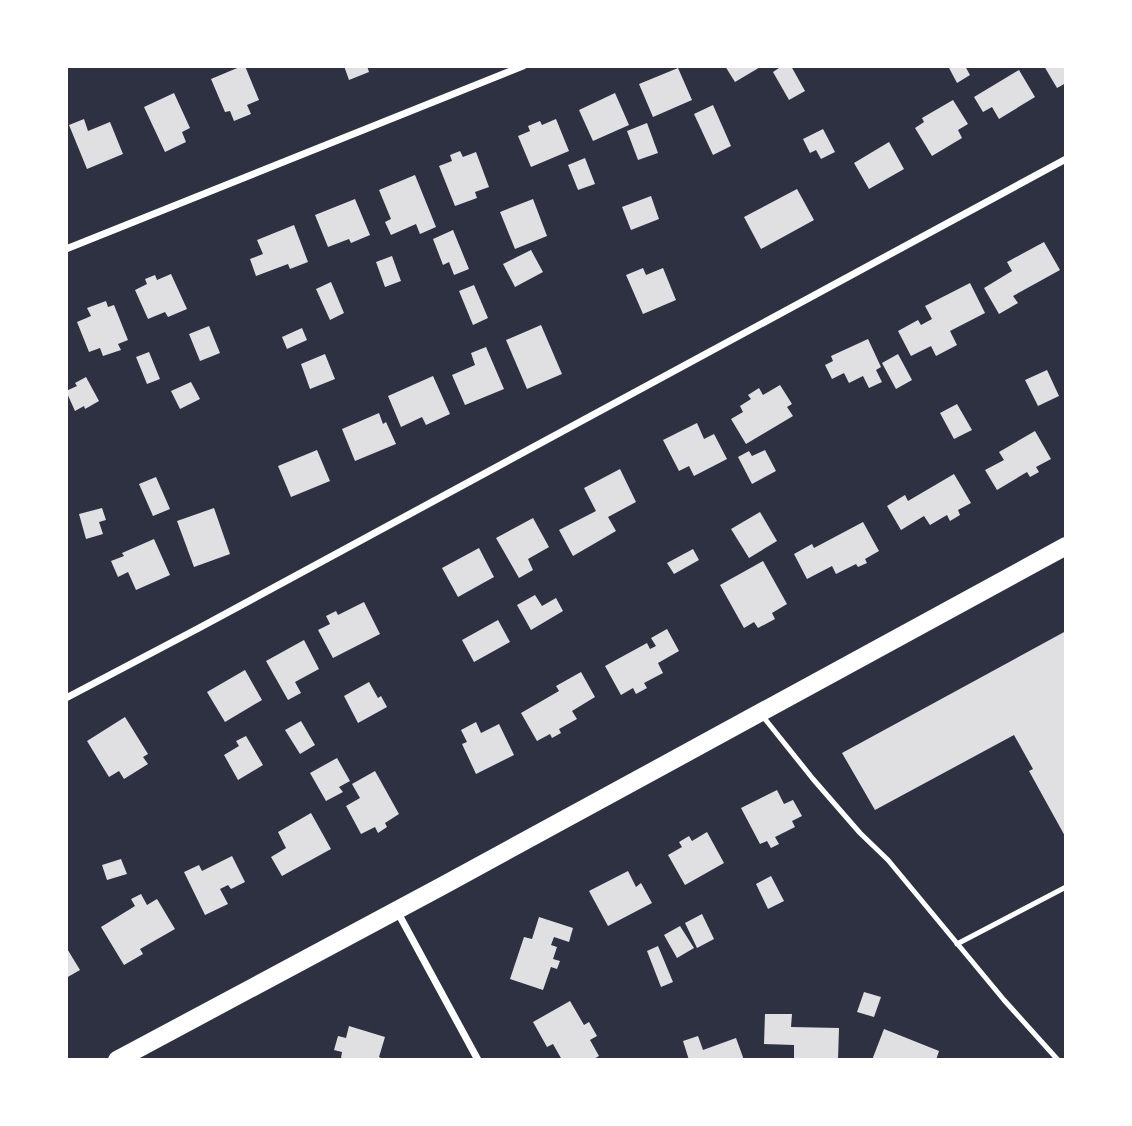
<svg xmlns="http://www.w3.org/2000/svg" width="1132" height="1126" viewBox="0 0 1132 1126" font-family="'Open Sans',sans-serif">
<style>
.building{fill:#e0e0e3}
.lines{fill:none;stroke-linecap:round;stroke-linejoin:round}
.service{stroke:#fff;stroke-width:5}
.minor{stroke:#fff;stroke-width:7}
.primary{stroke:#fff;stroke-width:18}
</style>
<rect width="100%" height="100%" fill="#2d3142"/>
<!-- building -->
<g class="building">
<polygon points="242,66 245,66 259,100 247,105 251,114 234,121 230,111 225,112 211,79"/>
<polygon points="344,66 367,66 369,72 349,80"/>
<polygon points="725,66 762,66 735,82"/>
<polygon points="782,66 791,66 805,91 789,100 773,72"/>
<polygon points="948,66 965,66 970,75 957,83"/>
<polygon points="1044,66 1066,66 1066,83 1057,88"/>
<polygon points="678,68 692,100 653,117 639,84"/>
<polygon points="1019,70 1035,97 999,119 992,107 983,112 974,97"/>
<polygon points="174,93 190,128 182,132 186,142 165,152 144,107"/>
<polygon points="615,93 629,125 593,141 579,110"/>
<polygon points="953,100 968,124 958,130 962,138 932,156 915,128 924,122 922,118"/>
<polygon points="713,105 731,146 713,155 694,114"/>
<polygon points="84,119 88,131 110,122 123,154 87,169 69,125"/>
<polygon points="556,119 569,151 531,167 518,136 530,131 528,126 540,121 542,125"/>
<polygon points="647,123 658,153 638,160 627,131"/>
<polygon points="823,129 835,152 821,159 816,150 810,153 803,139"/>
<polygon points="889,142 904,169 869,189 854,163"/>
<polygon points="460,151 463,157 476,152 489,187 475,192 477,198 455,206 439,166 452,161 450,155"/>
<polygon points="585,158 595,184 578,190 568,165"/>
<polygon points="415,175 436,227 420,234 416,224 391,235 385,222 391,219 379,190"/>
<polygon points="797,189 814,220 761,249 744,217"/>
<polygon points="651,196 659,219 631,230 622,207"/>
<polygon points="355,199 370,235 351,243 349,239 328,247 315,215"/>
<polygon points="533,199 547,236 515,249 500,212"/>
<polygon points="294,225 308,262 290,269 288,264 256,276 250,259 263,254 257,240"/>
<polygon points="453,230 469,269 454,275 449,262 443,265 433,239"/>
<polygon points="1044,242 1060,270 1013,296 1018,303 999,314 984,288 1012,271 1007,262"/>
<polygon points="531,250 543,272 515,287 503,264"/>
<polygon points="392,256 401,281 385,287 376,262"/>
<polygon points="643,268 646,275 663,268 676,300 643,314 626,275"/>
<polygon points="171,274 187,309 168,317 165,312 148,319 135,290 147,284 145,279 155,275 157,280"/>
<polygon points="331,282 344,313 330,320 316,289"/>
<polygon points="970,283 985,313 950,331 957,345 936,356 931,346 911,356 898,331 918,320 921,325 932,319 925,306"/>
<polygon points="474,285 488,318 473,325 459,291"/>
<polygon points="106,301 108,307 114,305 128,340 118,344 121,350 103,356 100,348 89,352 77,322 91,316 87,308"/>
<polygon points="541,325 562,374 527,389 506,340"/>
<polygon points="209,326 220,353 200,361 189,334"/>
<polygon points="302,328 307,340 287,349 282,337"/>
<polygon points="868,339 881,367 876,370 882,382 869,388 863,376 849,383 844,373 832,379 825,365 833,361 831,356"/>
<polygon points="486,347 504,389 465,405 452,375 475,365 471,353"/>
<polygon points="149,352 160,379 147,384 136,357"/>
<polygon points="325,354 335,379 310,389 301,364"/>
<polygon points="898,354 912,380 896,389 882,363"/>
<polygon points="1047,370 1059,396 1038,406 1025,380"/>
<polygon points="433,376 450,414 426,425 422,417 401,427 388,396"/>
<polygon points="86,377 99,401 85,409 84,406 75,411 66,391 77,386 75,383"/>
<polygon points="191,382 200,399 180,409 171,391"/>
<polygon points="780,385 792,404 787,407 793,416 746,444 731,419 743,412 740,406 751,399 748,395 759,388 763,395"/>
<polygon points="957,404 972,430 954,439 940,413"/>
<polygon points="379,413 383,424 386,422 396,444 355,461 342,429"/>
<polygon points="697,423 704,439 714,434 727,459 694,476 689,466 679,471 663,440"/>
<polygon points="1035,431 1051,459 1036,467 1039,472 1030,477 1027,472 997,490 985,470 1004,460 999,452"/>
<polygon points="317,450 330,481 291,497 278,466"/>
<polygon points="765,450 776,471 752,484 738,457 749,451 752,456"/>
<polygon points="620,469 636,502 608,517 616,531 573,556 559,530 596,511 584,488"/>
<polygon points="954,474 971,503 958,510 960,515 950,521 947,515 930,525 924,516 901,530 887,506 905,495 908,501"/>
<polygon points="156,477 170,509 153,516 139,484"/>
<polygon points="102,508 106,520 99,522 103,534 86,539 79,514"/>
<polygon points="214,508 230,554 194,567 177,521"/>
<polygon points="760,512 777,541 749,558 731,529"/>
<polygon points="533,518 549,547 528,559 533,570 519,578 496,538"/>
<polygon points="863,522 879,551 865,559 867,563 858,567 856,564 836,574 832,566 807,579 794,554 812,544 814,548"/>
<polygon points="154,539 170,575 136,590 128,572 118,577 111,561 124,556 122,553"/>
<polygon points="479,548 494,577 458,597 442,568"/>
<polygon points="693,549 699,560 674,574 667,563"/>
<polygon points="763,561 787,604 772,613 775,619 758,628 754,622 744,628 720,585"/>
<polygon points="535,595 542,606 556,598 563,611 531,630 517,605"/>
<polygon points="364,602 380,634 333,658 318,630 330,624 326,616 336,611 338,615"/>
<polygon points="498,620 510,642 474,662 462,640"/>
<polygon points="667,629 679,651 658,663 663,673 644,683 647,688 636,694 633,688 621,695 605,666 647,643 650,649 656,646 651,638"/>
<polygon points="1066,631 1066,838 1029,771 1033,769 1014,735 875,810 842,753"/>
<polygon points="304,640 319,669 295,682 301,693 288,700 266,661"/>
<polygon points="245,670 262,700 225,722 207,692"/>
<polygon points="581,672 595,697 572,711 577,719 559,729 561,733 552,738 550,734 537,741 521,713 559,691 556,686"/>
<polygon points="369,682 378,698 381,696 387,707 358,723 344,696"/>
<polygon points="125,717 148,754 143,757 148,764 124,779 119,771 109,777 87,741"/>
<polygon points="301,721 315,745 300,754 285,730"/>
<polygon points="476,722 481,733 499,724 514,755 476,774 462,744 467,742 461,730"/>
<polygon points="246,736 263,765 238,780 224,755 239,746 236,741"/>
<polygon points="337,758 350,781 339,787 343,792 326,801 310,773"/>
<polygon points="375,771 399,814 385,823 387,827 378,833 375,827 361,834 346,806 360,798 352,784"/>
<polygon points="777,790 784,804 793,800 802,816 792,821 795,827 775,837 779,844 771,848 767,841 760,844 741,808"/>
<polygon points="311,813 331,849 282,876 271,857 286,848 278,832"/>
<polygon points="707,832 724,863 685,885 668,855 682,847 679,842 689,836 692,841"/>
<polygon points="232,856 245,882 231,889 228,885 220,889 228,904 205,915 184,872 199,865 202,871"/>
<polygon points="121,859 127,874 107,880 102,865"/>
<polygon points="628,871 636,887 641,883 652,903 608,926 589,891"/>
<polygon points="771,876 784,901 768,909 756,884"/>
<polygon points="141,894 147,905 157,899 175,929 140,949 143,954 124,965 101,927 135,906 131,899"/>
<polygon points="702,914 714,939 697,948 685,923"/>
<polygon points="539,917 573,928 569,942 554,937 551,945 557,947 553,959 560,961 557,969 551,967 543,990 510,979 524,937 532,939"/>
<polygon points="680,926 694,948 677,958 664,935"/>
<polygon points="658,946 673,982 661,987 647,951"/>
<polygon points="66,947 80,970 66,978"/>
<polygon points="864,992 881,997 874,1017 857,1012"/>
<polygon points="570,1001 584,1025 589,1022 597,1036 590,1040 599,1056 592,1060 562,1060 553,1044 547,1047 533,1022"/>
<polygon points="765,1014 792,1014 791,1027 839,1028 838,1060 794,1060 794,1045 764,1044"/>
<polygon points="349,1026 385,1037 379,1057 385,1060 345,1060 341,1058 342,1052 334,1050 338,1036 346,1038"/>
<polygon points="884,1029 939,1051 936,1060 872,1060"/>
<polygon points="698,1036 703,1050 736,1038 744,1060 689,1060 683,1041"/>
</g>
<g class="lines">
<!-- service -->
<g class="service">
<polyline points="761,714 813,779 860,833 888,860 1004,1000 1058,1060"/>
<polyline points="957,944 1066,887"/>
</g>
<!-- minor -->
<g class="minor">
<polyline points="66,249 523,66"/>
<polyline points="66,698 199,628 1066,159"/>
<polyline points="397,911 478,1060"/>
</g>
<!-- primary -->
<polyline class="primary" points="117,1060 444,885 1066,546"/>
</g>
<!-- border -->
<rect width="1132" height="1126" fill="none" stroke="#ffffff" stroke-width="136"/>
</svg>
